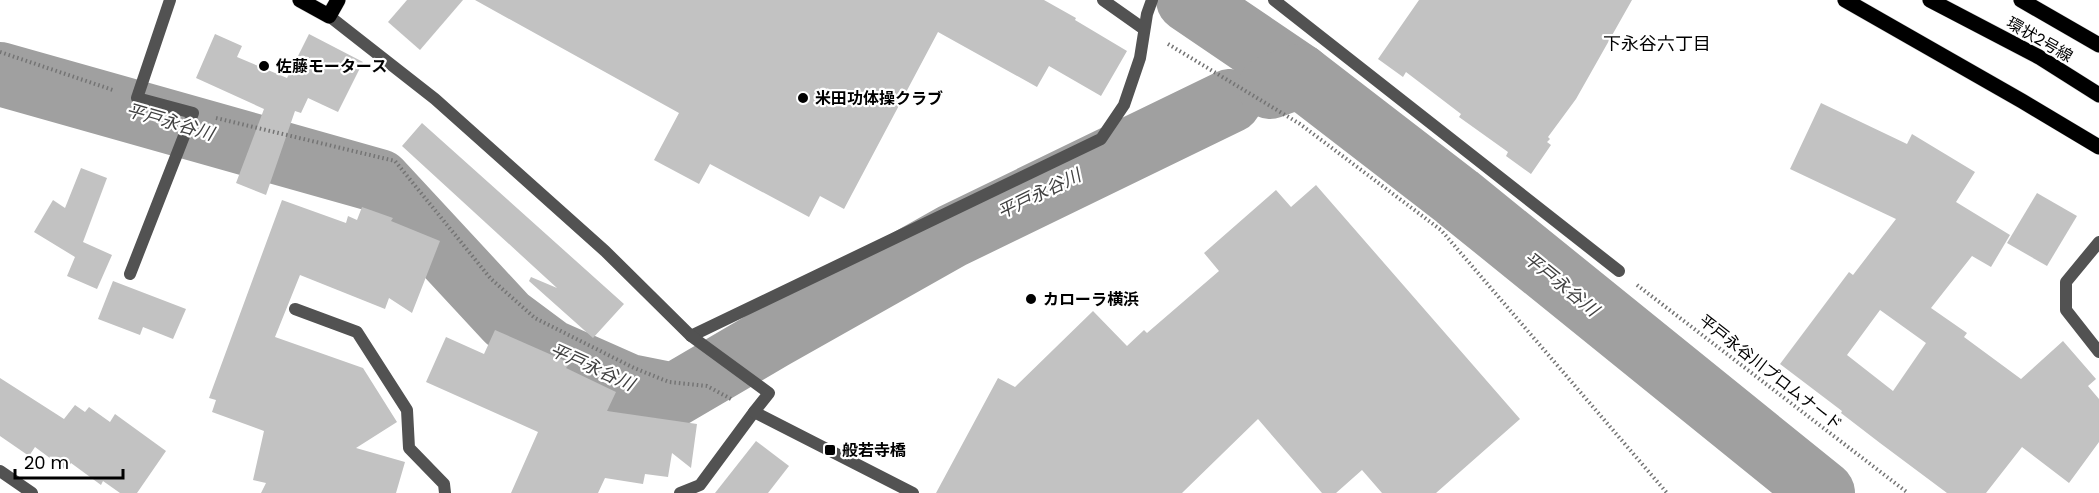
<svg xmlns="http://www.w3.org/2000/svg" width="2099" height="493" viewBox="0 0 2099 493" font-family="Poppins,'Noto Sans JP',sans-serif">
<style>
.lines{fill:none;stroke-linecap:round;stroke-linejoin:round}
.river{stroke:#a0a0a0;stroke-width:64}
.building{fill:#c2c2c2;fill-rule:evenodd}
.primary-casing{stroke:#dbdbdb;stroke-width:16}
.path{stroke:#747474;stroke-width:4;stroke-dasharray:1.5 3;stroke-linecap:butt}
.minor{stroke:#525252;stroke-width:12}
.tertiary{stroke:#525252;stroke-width:12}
.primary{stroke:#000;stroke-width:15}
.poi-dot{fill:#000;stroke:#fff;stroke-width:2}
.labels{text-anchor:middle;stroke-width:4.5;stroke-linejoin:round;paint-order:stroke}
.street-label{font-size:16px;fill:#000;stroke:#fff}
.poi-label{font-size:16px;font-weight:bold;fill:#000;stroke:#fff;text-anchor:start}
.neighbourhood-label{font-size:18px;fill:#000;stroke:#fff}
.water-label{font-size:18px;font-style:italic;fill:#414141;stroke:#fff}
</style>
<rect width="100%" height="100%" fill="#fff"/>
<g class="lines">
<!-- river -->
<g class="river">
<polyline points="1188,0 1300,76"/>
<polyline points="0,74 379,181 507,319 550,351 629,386 674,395 773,337 952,236 1230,101"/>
<polyline points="1270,87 1300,76 1457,197 1823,493"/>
</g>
</g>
<!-- building -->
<g class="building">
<polygon points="407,0 463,0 420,50 388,22"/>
<polygon points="475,0 1044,0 1076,18 1075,20 1127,51 1101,96 1049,66 1037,87 938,32 844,209 820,196 809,217 710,164 699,184 654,160 679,113"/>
<polygon points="1419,0 1632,0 1576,99 1548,137 1550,139 1547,142 1551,145 1531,174 1506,156 1508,152 1459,117 1461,114 1406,72 1403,77 1378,59"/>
<polygon points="215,34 242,46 237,57 287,78 309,34 363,62 338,112 308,98 301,113 295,111 266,195 236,183 264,109 196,78"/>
<path d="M1821,103L1907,144L1912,134L1975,172L1956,202L2010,235L1991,267L1972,256L1931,308L1967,333L1964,337L2021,379L2063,341L2096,379L2088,386L2099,399V442L2069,483L2022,447L1986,493H1947L1880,443L1841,413L1842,411L1780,364L1849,272L1853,275L1896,219L1790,169ZM1880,310L1926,343L1893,391L1847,355Z"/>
<polygon points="422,123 624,304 593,338 529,281 531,277 557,288 402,146"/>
<polygon points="81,168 107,178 83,242 112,255 97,289 67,276 75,257 34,232 53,200 65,208"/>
<polygon points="1316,185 1520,419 1436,493 1382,493 1362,470 1336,493 1322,493 1258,419 1182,493 936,493 998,378 1015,387 1093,311 1127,346 1144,330 1147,333 1219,271 1204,253 1276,190 1291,207"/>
<polygon points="2037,193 2077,216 2047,266 2007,243"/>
<polygon points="282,200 346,223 348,216 357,220 362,207 393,218 391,221 440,241 412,313 389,298 385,309 300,275 275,337 363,368 397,422 356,448 405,462 396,493 261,493 266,483 253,480 264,431 212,412 216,400 209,398"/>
<polygon points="113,281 186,309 173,339 143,327 140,335 98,319"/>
<polygon points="495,330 570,363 566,368 616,392 607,411 697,424 691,468 672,453 668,477 645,474 643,484 605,478 598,493 511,493 538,432 426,382 446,337 484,354"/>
<polygon points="0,378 64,419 75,405 85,412 89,407 110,422 115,414 166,451 137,493 120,493 103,481 101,485 71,463 66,470 35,447 29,456 0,436"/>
<polygon points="756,441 789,466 768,493 715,493"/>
</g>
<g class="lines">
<defs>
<g id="primary">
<polyline points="300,0 329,16 338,0"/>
<polyline points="1845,0 2022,101 2099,147"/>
<polyline points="1930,0 2039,57 2099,95"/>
<polyline points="2021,0 2099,45"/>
</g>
</defs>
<!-- primary casing -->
<use href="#primary" class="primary-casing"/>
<!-- path -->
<g class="path">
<polyline points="1168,44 1300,124 1441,230 1667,493"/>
<polyline points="0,52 113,90"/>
<polyline points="216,118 395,161 491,279 535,318 634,368 669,382 707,386 733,400"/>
<polyline points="1637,285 1908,493"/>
</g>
<!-- minor -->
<g class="minor">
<polyline points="1103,0 1144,29"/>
<polyline points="1274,0 1619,271"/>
<polyline points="2099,242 2066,282 2066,310 2099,352"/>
<polyline points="130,274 193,113 137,98 170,0"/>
<polyline points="295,309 357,332 407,410 409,448 444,484 445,493"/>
<polyline points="691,336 1101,139 1124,105 1140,58 1147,14 1152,0"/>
<polyline points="0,471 32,493"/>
<polyline points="680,493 700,485 754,412"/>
</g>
<!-- tertiary -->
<polyline class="tertiary" points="329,16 435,99 605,251 691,336 769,393 754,412 913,493"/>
<!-- primary -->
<use href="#primary" class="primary"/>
</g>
<!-- markers -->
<g class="poi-dot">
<circle cx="264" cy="66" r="6"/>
<circle cx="803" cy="98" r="6"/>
<circle cx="1031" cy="299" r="6"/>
<rect x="824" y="444" width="12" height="12" rx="3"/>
</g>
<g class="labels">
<!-- street labels -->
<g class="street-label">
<text transform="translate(2040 39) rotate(30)" y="6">環状2号線</text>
<text transform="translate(1771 372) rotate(38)" y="6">平戸永谷川プロムナード</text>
</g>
<!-- poi labels -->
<g class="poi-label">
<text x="276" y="72">佐藤モータース</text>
<text x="815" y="104">米田功体操クラブ</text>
<text x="1043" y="305">カローラ横浜</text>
<text x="842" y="456">般若寺橋</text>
</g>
<!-- neighbourhood labels -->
<g class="neighbourhood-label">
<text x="1657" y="50">下永谷六丁目</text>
</g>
<!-- water labels -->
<g class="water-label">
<text transform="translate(170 122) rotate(16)" y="6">平戸永谷川</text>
<text transform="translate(1039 194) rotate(-26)" y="6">平戸永谷川</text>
<text transform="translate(1561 284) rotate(39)" y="6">平戸永谷川</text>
<text transform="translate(592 367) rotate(24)" y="6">平戸永谷川</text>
</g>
</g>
<!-- scale -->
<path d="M15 469v9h108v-9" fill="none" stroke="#000000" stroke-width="3"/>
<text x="24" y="469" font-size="18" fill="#000000" stroke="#ffffff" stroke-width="4.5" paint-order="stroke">20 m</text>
</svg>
